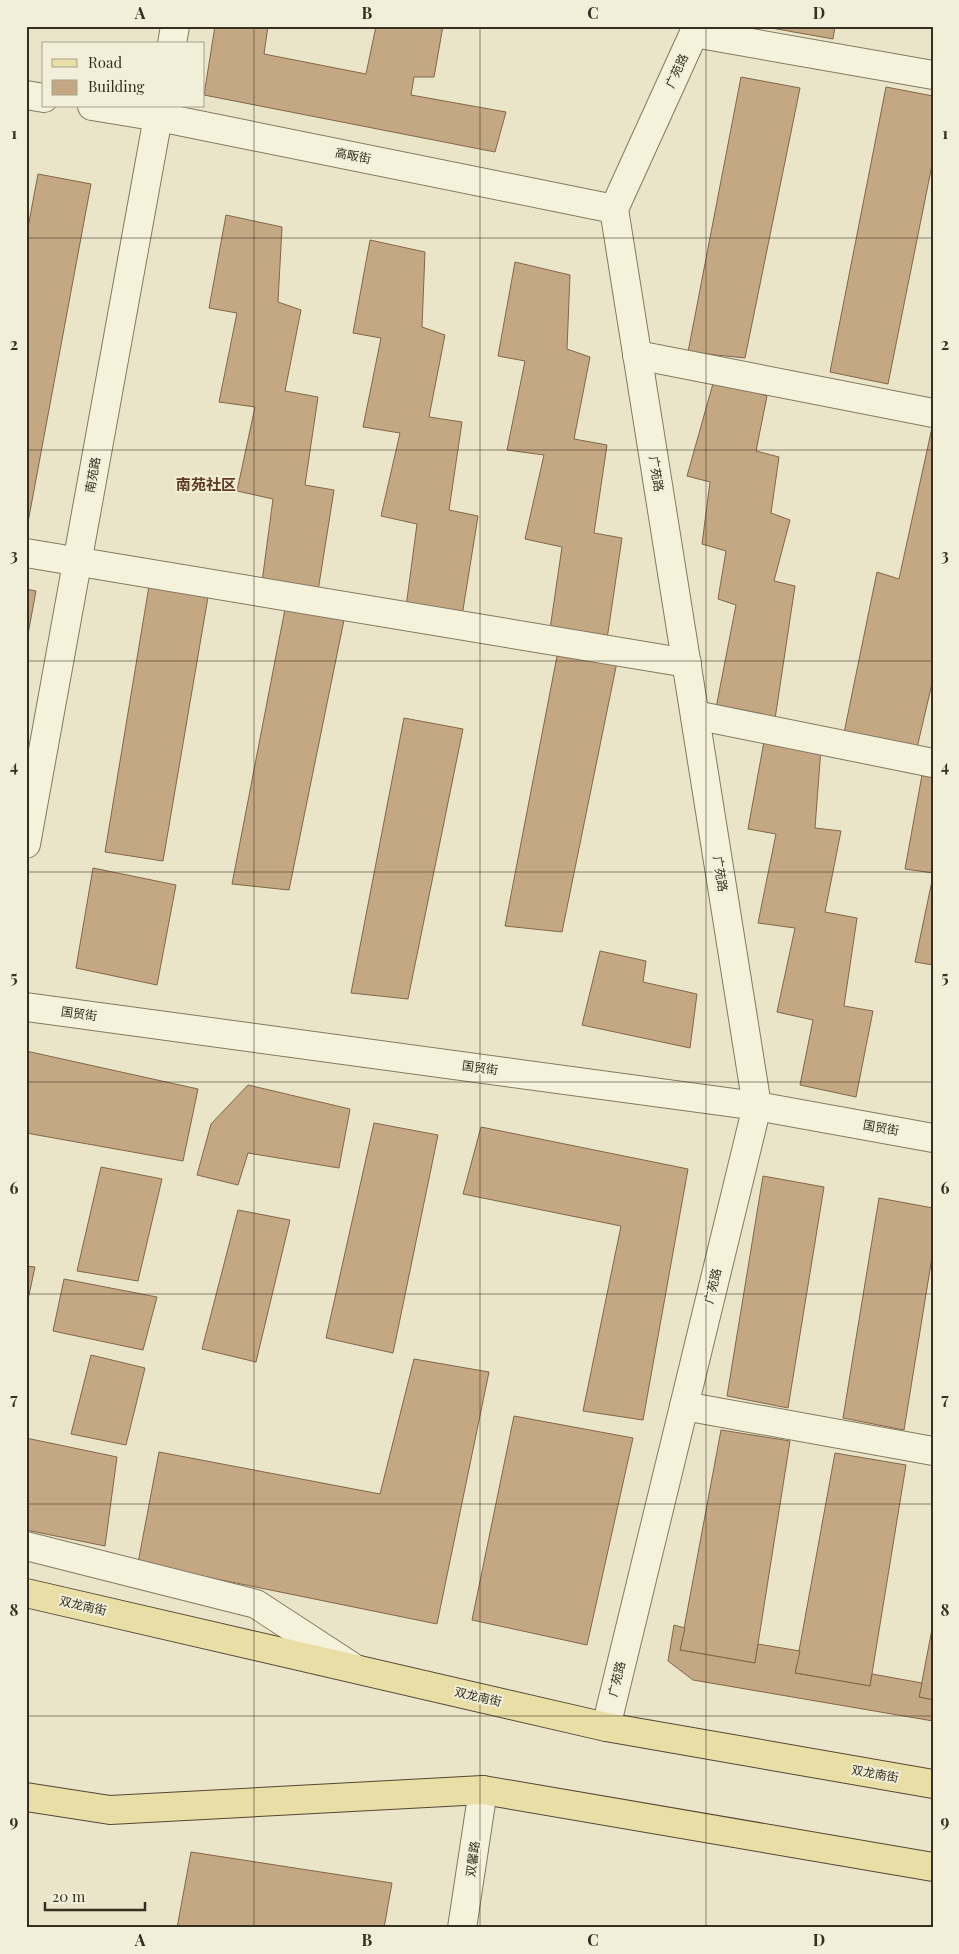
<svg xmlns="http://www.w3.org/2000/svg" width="959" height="1954" viewBox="0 0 959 1954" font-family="'Playfair Display','Noto Sans SC',serif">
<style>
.building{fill:#c4a883;stroke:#816748}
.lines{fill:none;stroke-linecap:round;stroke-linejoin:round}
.minor-casing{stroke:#847960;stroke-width:30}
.major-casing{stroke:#534733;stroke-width:30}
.minor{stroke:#f5f2db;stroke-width:28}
.major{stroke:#e8dea6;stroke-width:28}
.grid{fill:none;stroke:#362f21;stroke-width:1;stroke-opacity:0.55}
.labels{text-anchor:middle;stroke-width:4;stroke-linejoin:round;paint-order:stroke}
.street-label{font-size:12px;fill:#362f21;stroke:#f2efd8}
.quarter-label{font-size:15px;font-weight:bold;fill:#5e3a26;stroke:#f2efd8}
.neatline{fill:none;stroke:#362f21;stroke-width:2}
.grid-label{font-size:16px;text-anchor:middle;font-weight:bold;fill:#362f21}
</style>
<rect width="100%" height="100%" fill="#eae5c9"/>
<!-- building -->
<g class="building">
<polygon points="215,26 268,26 264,54 366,74 376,26 443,26 434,77 414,77 411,95 506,112 495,152 204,95"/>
<polygon points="760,26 835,26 833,39"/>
<polygon points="741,77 800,88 745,358 688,352"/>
<polygon points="886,87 933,96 933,160 888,384 830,372"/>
<polygon points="38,174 91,184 26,533 26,238"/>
<polygon points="226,215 282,227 278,302 301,310 285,391 318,397 305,485 334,490 318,591 262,582 273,499 237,491 255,407 219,402 237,313 209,308"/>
<polygon points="370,240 425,252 422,327 445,335 429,417 462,422 449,510 478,516 462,616 406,607 417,524 381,516 400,433 363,427 381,338 353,333"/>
<polygon points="515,262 570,275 567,349 590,357 574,439 607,445 594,533 622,538 607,639 550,629 562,547 525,539 544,455 507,450 525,361 498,356"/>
<polygon points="714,380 767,396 756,451 779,457 771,513 790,520 774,581 795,586 775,719 716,708 736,605 718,599 726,551 702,544 710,482 687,476"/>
<polygon points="933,423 933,679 917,748 844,733 877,572 899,579"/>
<polygon points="149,586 208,597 163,861 105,852"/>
<polygon points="26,589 36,591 26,645"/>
<polygon points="285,609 344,620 289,890 232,884"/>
<polygon points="558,651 617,662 562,932 505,926"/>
<polygon points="404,718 463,729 408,999 351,993"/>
<polygon points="765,736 821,748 815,828 841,831 825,912 857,918 844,1006 873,1011 856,1097 800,1085 813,1020 777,1012 795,928 758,923 776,834 748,829"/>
<polygon points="922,775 933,778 933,873 905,869"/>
<polygon points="93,868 176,885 157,985 76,968"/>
<polygon points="933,876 933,965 915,962"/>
<polygon points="600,951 646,961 643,982 697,994 690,1048 582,1025"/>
<polygon points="26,1051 198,1089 183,1161 26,1133"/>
<polygon points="248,1085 350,1109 339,1168 248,1153 238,1185 197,1175 211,1124"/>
<polygon points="374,1123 438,1135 393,1353 326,1338"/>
<polygon points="481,1127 688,1169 643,1420 583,1411 621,1226 463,1194"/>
<polygon points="101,1167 162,1179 138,1281 77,1271"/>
<polygon points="763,1176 824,1187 788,1408 727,1396"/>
<polygon points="879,1198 933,1208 933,1251 904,1430 843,1418"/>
<polygon points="238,1210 290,1220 256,1362 202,1349"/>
<polygon points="26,1266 35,1267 26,1309"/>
<polygon points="64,1279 157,1297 143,1350 53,1331"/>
<polygon points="91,1355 145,1368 126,1445 71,1434"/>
<polygon points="414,1359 489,1372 437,1624 138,1563 159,1452 380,1494"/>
<polygon points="514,1416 633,1438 587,1645 472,1620"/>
<polygon points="721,1430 790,1441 755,1663 680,1650"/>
<polygon points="26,1438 117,1457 105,1546 26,1530"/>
<polygon points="835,1453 906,1465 870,1686 795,1673"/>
<polygon points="933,1624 933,1700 919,1697"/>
<polygon points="674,1625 685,1628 680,1650 755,1663 758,1644 800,1651 795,1673 870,1686 872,1674 922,1683 919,1697 933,1700 933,1721 693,1680 668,1661"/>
<polygon points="191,1852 392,1883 384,1928 177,1928"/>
</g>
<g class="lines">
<defs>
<g id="minor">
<polyline points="694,33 933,75"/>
<polyline points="172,44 175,26"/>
<polyline points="26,95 44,98"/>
<polyline points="92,106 159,117 614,209"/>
<polyline points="637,355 933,413"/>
<polyline points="26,553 687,663"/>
<polyline points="695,715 933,763"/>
<polyline points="26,844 160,106"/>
<polyline points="26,1007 757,1106 933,1138"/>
<polyline points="684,1406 933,1451"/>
<polyline points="26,1546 256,1604 354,1668"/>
<polyline points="606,1727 757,1106 614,209 694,33 696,26"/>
<polyline points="462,1928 483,1790"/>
</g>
<g id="major">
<polyline points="26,1593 606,1727 933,1784"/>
<polyline points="26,1797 110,1810 483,1790 933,1867"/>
</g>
</defs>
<!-- minor casing -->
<use href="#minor" class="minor-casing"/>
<!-- major casing -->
<use href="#major" class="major-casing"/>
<!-- minor -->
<use href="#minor" class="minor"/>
<!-- major -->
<use href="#major" class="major"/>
</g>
<!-- grid -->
<path class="grid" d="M254,26V1928M480,26V1928M706,26V1928M26,238H933M26,450H933M26,661H933M26,872H933M26,1082H933M26,1294H933M26,1504H933M26,1716H933"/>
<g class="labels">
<!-- street labels -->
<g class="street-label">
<text transform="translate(677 71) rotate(-65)" y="4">广苑路</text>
<text transform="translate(353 156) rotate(11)" y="4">高畈街</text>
<text transform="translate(656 474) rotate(81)" y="4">广苑路</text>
<text transform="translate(93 475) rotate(-80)" y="4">南苑路</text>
<text transform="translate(720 874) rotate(81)" y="4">广苑路</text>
<text transform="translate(79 1014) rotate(8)" y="4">国贸街</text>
<text transform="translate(480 1068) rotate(8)" y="4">国贸街</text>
<text transform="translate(881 1128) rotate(10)" y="4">国贸街</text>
<text transform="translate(713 1286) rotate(-76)" y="4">广苑路</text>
<text transform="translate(83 1606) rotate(13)" y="4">双龙南街</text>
<text transform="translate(617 1679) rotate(-76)" y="4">广苑路</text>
<text transform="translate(478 1697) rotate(13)" y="4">双龙南街</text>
<text transform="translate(875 1774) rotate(10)" y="4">双龙南街</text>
<text transform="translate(473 1859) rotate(-82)" y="4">双馨路</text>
</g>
<!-- quarter labels -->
<g class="quarter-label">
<text x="206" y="490">南苑社区</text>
</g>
</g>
<!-- border -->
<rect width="959" height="1954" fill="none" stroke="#f2efd8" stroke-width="55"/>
<!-- legend -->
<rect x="42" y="42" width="162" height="65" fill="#f2efd8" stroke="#a7a28f"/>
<rect x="52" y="59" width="25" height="8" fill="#e8dea6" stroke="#a7a28f"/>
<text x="88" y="68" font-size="15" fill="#362f21">Road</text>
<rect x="52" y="80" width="25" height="15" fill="#c4a883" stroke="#a7a28f"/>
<text x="88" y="92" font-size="15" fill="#362f21">Building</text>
<!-- scale -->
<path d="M45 1902v8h100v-8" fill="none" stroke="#362f21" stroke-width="2.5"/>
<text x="52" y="1902" font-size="15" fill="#362f21" stroke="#f2efd8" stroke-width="4" paint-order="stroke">20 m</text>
<rect x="28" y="28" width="904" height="1898" class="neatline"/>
<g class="grid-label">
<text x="140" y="19">A</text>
<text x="367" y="19">B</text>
<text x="593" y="19">C</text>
<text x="819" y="19">D</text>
<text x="14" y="139">1</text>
<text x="945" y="139">1</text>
<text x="14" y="350">2</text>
<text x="945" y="350">2</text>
<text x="14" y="561">3</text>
<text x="945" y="561">3</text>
<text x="14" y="772">4</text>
<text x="945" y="772">4</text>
<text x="14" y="983">5</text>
<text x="945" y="983">5</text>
<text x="14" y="1194">6</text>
<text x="945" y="1194">6</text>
<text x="14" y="1405">7</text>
<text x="945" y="1405">7</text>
<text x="14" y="1616">8</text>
<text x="945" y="1616">8</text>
<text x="14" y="1827">9</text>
<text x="945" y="1827">9</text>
<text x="140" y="1946">A</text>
<text x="367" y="1946">B</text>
<text x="593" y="1946">C</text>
<text x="819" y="1946">D</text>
</g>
</svg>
